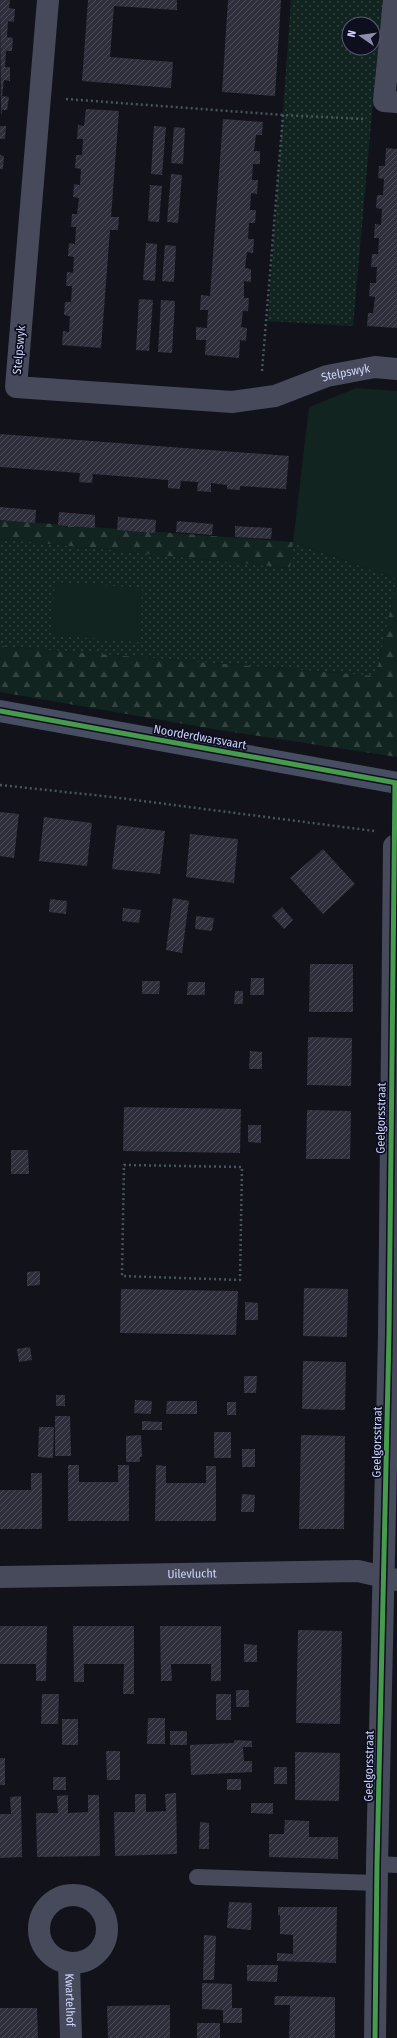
<svg xmlns="http://www.w3.org/2000/svg" width="397" height="2038" viewBox="0 0 397 2038" font-family="'Fira Sans Condensed',sans-serif">
<style>
.grass{fill:url(#grass-dots);fill-rule:evenodd}
.forest{fill:url(#forest-firs)}
.park{fill:#112420}
.building{fill:url(#building-hatch)}
.lines{fill:none;stroke-linecap:round;stroke-linejoin:round}
.path{stroke:#47565c;stroke-width:2.5;stroke-dasharray:2 3;stroke-linecap:butt}
.service{stroke:#464a5b;stroke-width:16}
.minor{stroke:#464a5b;stroke-width:22}
.secondary{stroke:#484e61;stroke-width:22}
.cycleway-casing{stroke:#0d0e1e;stroke-width:8}
.cycleway{stroke:#469c4c;stroke-width:5}
.labels{text-anchor:middle;stroke-width:3.5;stroke-linejoin:round;paint-order:stroke}
.street-label{font-size:12px;fill:#cdd3fc;stroke:#0d0e1e}
</style>
<defs>
<pattern id="grass-dots" width="8" height="8" patternUnits="userSpaceOnUse"><rect width="8" height="8" fill="#112420"/><path d="M2 2h.1M6 6h.1" fill="none" stroke="#324341" stroke-width="1.8" stroke-linecap="round"/></pattern>
<pattern id="forest-firs" width="22" height="20" patternUnits="userSpaceOnUse"><rect width="22" height="20" fill="#112420"/><path d="M5 1l3.5 6h-7zM16 11l3.5 6h-7z" fill="#324341"/></pattern>
<pattern id="building-hatch" width="6" height="6" patternUnits="userSpaceOnUse"><rect width="6" height="6" fill="#2f2f3c"/><path d="M-1 1l2-2M0 6l6-6M5 7l2-2" fill="none" stroke="#4c4c59"/></pattern>
</defs>
<rect width="100%" height="100%" fill="#11121a"/>
<!-- grass -->
<g class="grass">
<path d="M291,0H397V25L380,23L353,326L268,321ZM349,24H373V48H349Z"/>
<polygon points="0,539 290,568 293,542 397,579 376,676 0,646"/>
</g>
<!-- forest -->
<g class="forest">
<polygon points="0,520 293,542 290,568 0,539"/>
<polygon points="397,579 397,757 219,730 0,692 0,646 376,676"/>
</g>
<!-- park -->
<g class="park">
<polygon points="356,388 397,391 397,579 293,542 309,407"/>
<polygon points="55,582 142,588 139,642 51,635"/>
</g>
<!-- building -->
<g class="building">
<polygon points="0,0 10,0 9,8 15,9 14,22 8,21 7,37 13,38 12,51 6,51 5,67 10,67 10,81 4,80 2,96 9,97 7,110 2,110 1,117"/>
<polygon points="88,0 177,0 177,10 114,6 110,57 173,62 171,88 82,81"/>
<polygon points="228,0 281,0 275,96 222,92"/>
<polygon points="86,109 119,111 111,217 119,217 118,230 110,230 101,348 62,345 63,331 69,332 70,316 64,315 65,302 71,302 72,286 66,286 67,272 73,273 74,257 68,256 69,243 75,244 76,227 71,227 72,214 77,214 79,198 73,197 74,184 80,185 81,169 75,168 76,155 82,155 83,139 77,139 78,125 84,126"/>
<polygon points="223,119 263,122 262,135 256,135 254,151 260,151 260,164 253,164 252,180 258,180 257,194 251,193 250,210 256,210 255,223 249,223 248,239 254,239 253,253 247,252 245,268 251,269 251,282 244,281 244,298 249,298 248,311 243,311 241,327 247,328 246,341 240,340 239,358 205,355 206,340 196,340 196,327 207,328 208,310 200,310 201,295 210,296"/>
<polygon points="0,126 6,126 5,139 0,139"/>
<polygon points="154,126 166,127 162,175 151,174"/>
<polygon points="174,127 185,128 183,164 171,163"/>
<polygon points="386,148 397,149 397,328 367,326 368,313 373,313 375,297 369,296 370,283 376,283 377,267 371,267 372,254 378,254 379,238 374,238 375,224 381,225 382,209 376,208 377,195 383,195 384,179 378,178 379,166 385,166"/>
<polygon points="0,155 4,156 3,169 0,169"/>
<polygon points="171,174 182,175 178,223 167,222"/>
<polygon points="150,185 162,186 159,222 148,221"/>
<polygon points="146,243 157,244 155,281 143,280"/>
<polygon points="165,245 176,246 174,282 162,281"/>
<polygon points="139,299 153,300 149,351 136,350"/>
<polygon points="161,300 175,301 172,353 158,352"/>
<polygon points="0,434 289,456 286,489 240,486 240,490 227,489 227,485 211,483 211,492 197,491 198,482 181,481 180,489 168,488 168,480 93,474 92,483 79,482 80,473 0,467"/>
<polygon points="0,507 36,510 35,523 0,520"/>
<polygon points="59,512 95,515 95,528 58,525"/>
<polygon points="118,517 156,520 155,533 117,530"/>
<polygon points="177,521 213,524 212,535 176,532"/>
<polygon points="235,526 272,528 271,539 235,537"/>
<polygon points="0,812 19,814 14,858 0,856"/>
<polygon points="44,817 92,823 87,866 39,861"/>
<polygon points="117,825 165,831 160,874 112,869"/>
<polygon points="190,834 238,839 234,883 186,877"/>
<polygon points="323,849 355,884 323,914 290,878"/>
<polygon points="173,898 189,901 182,953 166,950"/>
<polygon points="50,899 67,901 66,914 49,912"/>
<polygon points="282,907 293,920 284,929 272,916"/>
<polygon points="123,908 141,910 139,923 122,921"/>
<polygon points="196,916 214,918 212,931 195,929"/>
<polygon points="310,964 353,964 353,1012 309,1012"/>
<polygon points="251,978 264,978 264,995 250,995"/>
<polygon points="142,981 160,981 159,994 142,994"/>
<polygon points="188,982 205,982 205,995 187,995"/>
<polygon points="235,991 243,991 243,1004 234,1004"/>
<polygon points="308,1037 352,1038 351,1086 307,1085"/>
<polygon points="250,1051 262,1052 262,1069 249,1069"/>
<polygon points="124,1107 241,1109 240,1153 123,1151"/>
<polygon points="307,1110 351,1111 350,1159 306,1159"/>
<polygon points="248,1125 261,1125 261,1143 248,1142"/>
<polygon points="11,1150 28,1150 29,1174 11,1174"/>
<polygon points="40,1271 40,1285 27,1286 27,1272"/>
<polygon points="304,1288 348,1289 347,1337 303,1336"/>
<polygon points="121,1289 238,1291 236,1335 120,1333"/>
<polygon points="245,1302 258,1303 258,1320 245,1320"/>
<polygon points="30,1347 32,1360 19,1362 17,1349"/>
<polygon points="303,1361 346,1362 345,1410 302,1409"/>
<polygon points="244,1376 257,1376 256,1393 244,1393"/>
<rect x="56" y="1395" width="9" height="11"/>
<polygon points="135,1400 152,1401 151,1414 134,1413"/>
<polygon points="167,1401 197,1401 197,1414 166,1414"/>
<rect x="227" y="1402" width="9" height="13"/>
<polygon points="55,1416 70,1416 71,1456 55,1456"/>
<polygon points="142,1421 162,1422 162,1430 142,1430"/>
<polygon points="39,1427 54,1427 53,1458 38,1457"/>
<rect x="214" y="1432" width="17" height="26"/>
<polygon points="141,1435 142,1457 140,1457 140,1462 126,1462 126,1436"/>
<polygon points="301,1435 345,1436 344,1529 299,1529"/>
<rect x="242" y="1449" width="13" height="18"/>
<polygon points="68,1465 79,1465 79,1482 118,1482 118,1465 129,1465 129,1521 68,1521"/>
<polygon points="156,1465 166,1466 166,1483 206,1483 206,1466 216,1466 216,1521 155,1521"/>
<polygon points="31,1473 42,1473 42,1529 0,1529 0,1490 31,1490"/>
<polygon points="242,1494 255,1495 254,1512 241,1512"/>
<polygon points="0,1626 47,1626 46,1681 36,1681 36,1664 0,1664"/>
<polygon points="73,1626 134,1626 134,1694 123,1694 124,1664 84,1664 84,1682 74,1682"/>
<polygon points="160,1626 221,1626 221,1681 211,1681 211,1664 171,1664 172,1681 161,1681"/>
<polygon points="298,1630 342,1631 340,1724 296,1723"/>
<polygon points="244,1644 257,1645 257,1662 244,1662"/>
<rect x="236" y="1690" width="13" height="17"/>
<polygon points="42,1694 59,1694 58,1724 41,1724"/>
<rect x="216" y="1694" width="15" height="26"/>
<polygon points="148,1718 165,1718 165,1744 147,1744"/>
<rect x="62" y="1719" width="16" height="26"/>
<rect x="170" y="1731" width="17" height="14"/>
<polygon points="234,1740 252,1741 252,1747 243,1747 244,1761 252,1761 252,1772 191,1775 190,1745 234,1743"/>
<polygon points="106,1751 120,1751 120,1780 107,1780"/>
<polygon points="295,1752 340,1753 339,1801 295,1800"/>
<rect x="0" y="1758" width="5" height="27"/>
<rect x="274" y="1767" width="13" height="17"/>
<rect x="53" y="1777" width="13" height="13"/>
<rect x="227" y="1779" width="14" height="11"/>
<polygon points="176,1793 177,1854 115,1856 114,1812 135,1812 135,1794 146,1794 146,1812 166,1811 165,1794"/>
<polygon points="68,1795 68,1813 88,1812 88,1795 99,1795 100,1856 37,1857 36,1813 58,1813 57,1796"/>
<polygon points="21,1796 22,1857 0,1858 0,1814 11,1814 10,1797"/>
<polygon points="251,1803 273,1803 273,1814 251,1813"/>
<polygon points="285,1820 309,1821 309,1837 338,1837 338,1859 269,1857 269,1834 284,1834"/>
<polygon points="200,1822 209,1823 209,1849 199,1849"/>
<polygon points="229,1902 252,1903 251,1930 227,1928"/>
<polygon points="278,1907 337,1907 336,1963 277,1961 277,1953 293,1954 293,1935 280,1934 280,1915 278,1915"/>
<polygon points="204,1935 216,1936 214,1980 203,1980"/>
<polygon points="247,1965 278,1965 277,1982 247,1981"/>
<polygon points="202,1983 232,1984 232,2008 242,2008 242,2023 223,2023 223,2010 202,2009"/>
<polygon points="275,1996 335,1997 335,2038 289,2038 290,2005 274,2005"/>
<polygon points="170,2005 170,2038 108,2038 107,2006"/>
<polygon points="0,2008 37,2008 38,2038 0,2038"/>
<rect x="197" y="2023" width="23" height="15"/>
</g>
<g class="lines">
<!-- path -->
<g class="path">
<polyline points="66,99 283,115"/>
<polyline points="262,371 283,115 365,119"/>
<polyline points="0,785 112,797 374,831"/>
<polygon points="124,1165 242,1167 240,1280 122,1276"/>
</g>
<!-- service -->
<g class="service">
<polyline points="377,1864 397,1865"/>
<polyline points="197,1877 377,1883"/>
</g>
<!-- minor -->
<g class="minor">
<path id="s1" d="M48,0L16,387L232,402L275,396L327,376L375,367L397,369"/>
<polyline points="394,0 384,101 397,102"/>
<path id="s2" d="M0,1577L358,1571L397,1580"/>
<circle cx="73" cy="1929" r="34"/>
<path id="s3" d="M69,1963L71,2038"/>
<polyline points="375,2038 377,1864 389,1334 394,846"/>
</g>
<!-- secondary -->
<polyline class="secondary" points="0,711 397,783"/>
<defs>
<g id="cycleway">
<polyline points="0,711 397,783"/>
<polyline points="375,2038 377,1864 389,1334 395,783"/>
</g>
</defs>
<!-- cycleway casing -->
<use href="#cycleway" class="cycleway-casing"/>
<!-- cycleway -->
<use href="#cycleway" class="cycleway"/>
</g>
<g class="labels">
<!-- street labels -->
<g class="street-label">
<text transform="translate(19 350) rotate(-85)" y="4">Stelpswyk</text>
<text dy="4" stroke="none"><textPath href="#s1" startOffset="723">Stelpswyk</textPath></text>
<text transform="translate(200 737) rotate(10)" y="4">Noorderdwarsvaart</text>
<text transform="translate(381 1118) rotate(-89)" y="4">Geelgorsstraat</text>
<text transform="translate(377 1442) rotate(-89)" y="4">Geelgorsstraat</text>
<text dy="4" stroke="none"><textPath href="#s2" startOffset="192">Uilevlucht</textPath></text>
<text transform="translate(369 1766) rotate(-89)" y="4">Geelgorsstraat</text>
<text dy="4" stroke="none"><textPath href="#s3" startOffset="37">Kwartelhof</textPath></text>
</g>
</g>
<!-- north arrow -->
<g transform="translate(361 36) rotate(283)"><circle r="19" fill="#0d0e1e" stroke="#5a5d77"/>
<path d="M0-3L7 15L0 10L-7 15Z" fill="#8b8fad"/>
<text y="-6" font-size="11" font-weight="bold" text-anchor="middle" fill="#cdd3fc">N</text>
</g>
</svg>
